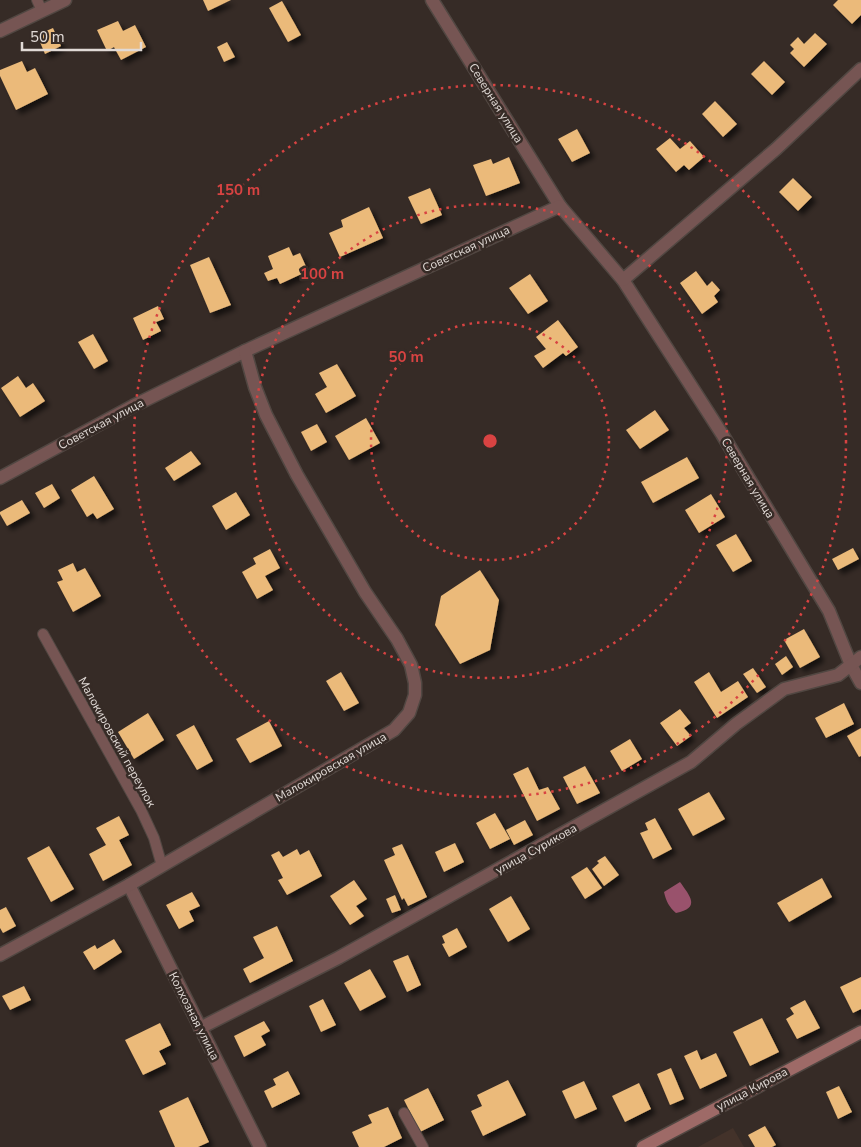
<svg xmlns="http://www.w3.org/2000/svg" width="861" height="1147" viewBox="0 0 861 1147" font-family="'Nunito Sans',sans-serif">
<style>
.built{fill:#43322a}
.water{fill:#99526c}
.building{fill:#ebba7a;filter:url(#shadow)}
.lines{fill:none;stroke-linecap:round;stroke-linejoin:round}
.lane-casing{stroke:#514742;stroke-width:12}
.street-casing{stroke:#514742;stroke-width:15}
.secondary-casing{stroke:#514742;stroke-width:15}
.lane{stroke:#765553;stroke-width:10}
.street{stroke:#765553;stroke-width:12}
.secondary{stroke:#9e6a67;stroke-width:12}
.ring{fill:none;stroke:#d84342;stroke-width:2.5;stroke-dasharray:2.5 5}
.labels{text-anchor:middle;stroke-width:5;stroke-linejoin:round;paint-order:stroke}
.street-label{font-size:12px;fill:#e1dad6;stroke:#362b26}
.centre{fill:#d84342;stroke:#362b26;stroke-width:2.5}
.ring-label{font-size:15px;text-anchor:middle;font-weight:bold;fill:#d84342;stroke:#362b26;stroke-width:5;stroke-linejoin:round;paint-order:stroke}
</style>
<defs>
<filter id="shadow"><feDropShadow dx="4.5" dy="4.5" stdDeviation="2.5" flood-color="#0009"/></filter>
</defs>
<rect width="100%" height="100%" fill="#362b26"/>
<!-- built -->
<polygon class="built" points="733,1128 744,1147 698,1147"/>
<!-- water -->
<path class="water" d="M680,882C690,896 701,908 676,913C669,907 666,901 664,892Z"/>
<!-- building -->
<g class="building">
<polygon points="203,0 231,0 208,11"/>
<polygon points="838,0 861,0 861,15 852,24 833,5"/>
<polygon points="282,1 301,35 288,42 269,8"/>
<polygon points="118,21 123,31 135,25 146,47 121,60 114,47 107,51 97,30"/>
<polygon points="53,28 61,46 45,54 37,35"/>
<polygon points="815,33 827,44 804,67 790,53 794,49 790,45 798,37 804,44"/>
<polygon points="227,42 235,57 224,62 217,47"/>
<polygon points="22,61 27,72 35,68 48,94 16,110 0,76 0,70"/>
<polygon points="764,61 785,82 772,95 751,74"/>
<polygon points="715,101 737,124 723,137 702,114"/>
<polygon points="577,129 590,153 572,162 558,139"/>
<polygon points="670,138 680,149 690,141 704,157 689,170 684,165 676,172 656,149"/>
<polygon points="509,157 520,183 486,196 473,165 491,159 493,164"/>
<polygon points="793,178 812,197 798,211 779,192"/>
<polygon points="430,188 442,215 421,224 408,197"/>
<polygon points="369,207 383,238 340,257 329,233 343,227 341,220"/>
<polygon points="289,247 293,256 300,253 308,271 280,284 277,278 268,281 264,273 273,269 268,256"/>
<polygon points="209,257 231,305 210,313 190,265"/>
<polygon points="696,271 707,286 712,281 720,290 714,296 718,302 702,314 680,283"/>
<polygon points="530,274 548,301 528,314 509,288"/>
<polygon points="158,306 164,319 156,322 161,331 143,340 133,318"/>
<polygon points="558,320 578,347 566,356 563,353 543,368 534,356 546,349 536,337"/>
<polygon points="93,334 108,361 94,369 78,342"/>
<polygon points="337,364 356,396 326,413 315,394 327,387 319,373"/>
<polygon points="18,376 26,388 33,383 45,401 20,417 1,388"/>
<polygon points="655,410 669,430 640,449 626,430"/>
<polygon points="366,418 380,443 349,460 335,436"/>
<polygon points="317,424 327,442 311,451 301,432"/>
<polygon points="191,451 201,464 174,481 165,468"/>
<polygon points="687,457 699,478 653,503 641,482"/>
<polygon points="94,476 114,509 97,519 93,513 87,517 71,490"/>
<polygon points="52,484 60,498 44,508 35,493"/>
<polygon points="236,492 250,515 226,530 212,506"/>
<polygon points="711,494 725,517 699,533 685,510"/>
<polygon points="22,500 30,513 7,526 0,514 0,512"/>
<polygon points="736,534 752,561 733,572 716,545"/>
<polygon points="853,548 859,559 838,570 832,559"/>
<polygon points="270,549 280,568 265,576 273,590 257,599 242,572 256,564 253,558"/>
<polygon points="73,563 77,572 85,568 101,596 73,612 57,582 63,580 58,570"/>
<polygon points="480,570 499,600 490,650 460,664 435,625 441,596"/>
<polygon points="804,629 820,657 800,668 784,640"/>
<polygon points="786,656 793,667 782,675 775,664"/>
<polygon points="753,668 766,687 757,693 743,674"/>
<polygon points="341,672 359,703 344,711 326,681"/>
<polygon points="709,672 721,692 738,681 748,697 717,718 694,682"/>
<polygon points="844,703 854,724 826,738 815,718"/>
<polygon points="680,709 691,723 684,728 691,736 677,746 660,723"/>
<polygon points="148,713 164,740 134,759 118,732"/>
<polygon points="269,721 282,746 250,763 236,739"/>
<polygon points="194,725 213,761 197,770 176,735"/>
<polygon points="861,728 861,756 859,757 847,736"/>
<polygon points="630,739 642,759 622,771 610,751"/>
<polygon points="585,766 600,793 577,804 563,777"/>
<polygon points="528,767 539,790 548,787 560,809 537,821 513,774"/>
<polygon points="709,792 725,819 693,836 678,809"/>
<polygon points="495,813 510,839 490,849 476,823"/>
<polygon points="119,816 129,835 119,840 132,865 103,881 89,854 106,845 96,828"/>
<polygon points="655,818 672,849 653,859 640,833 648,830 645,823"/>
<polygon points="525,820 533,835 514,845 506,830"/>
<polygon points="455,843 464,862 444,872 435,852"/>
<polygon points="402,844 427,897 408,906 404,898 402,900 384,860 395,855 392,848"/>
<polygon points="49,846 74,889 51,902 27,858"/>
<polygon points="297,849 300,855 309,850 322,876 287,895 278,880 283,878 271,855 279,851 283,857"/>
<polygon points="605,856 619,875 604,886 592,869 599,863 597,861"/>
<polygon points="587,867 602,888 585,899 571,877"/>
<polygon points="822,878 832,897 789,922 777,903"/>
<polygon points="354,880 367,899 356,906 364,916 350,925 330,896"/>
<polygon points="192,892 200,906 189,911 194,921 179,929 166,905"/>
<polygon points="395,895 401,910 392,913 386,899"/>
<polygon points="511,896 530,929 508,942 489,909"/>
<polygon points="6,907 16,926 3,933 0,928 0,910"/>
<polygon points="277,926 293,961 250,983 243,969 264,958 253,937"/>
<polygon points="457,928 467,947 449,957 442,944 445,943 442,936"/>
<polygon points="114,939 122,952 94,970 83,952 95,945 97,949"/>
<polygon points="408,955 421,985 407,992 393,961"/>
<polygon points="370,969 386,997 360,1011 344,983"/>
<polygon points="861,977 861,1009 853,1013 840,987"/>
<polygon points="24,986 31,1000 10,1010 2,996"/>
<polygon points="323,999 336,1025 321,1032 309,1006"/>
<polygon points="805,1000 820,1028 797,1039 786,1019 794,1014 790,1008"/>
<polygon points="762,1018 779,1052 750,1066 733,1032"/>
<polygon points="264,1021 270,1031 261,1036 266,1045 244,1057 234,1036"/>
<polygon points="160,1023 171,1045 159,1051 166,1064 143,1075 125,1040"/>
<polygon points="697,1050 701,1060 716,1053 727,1076 700,1089 684,1056"/>
<polygon points="671,1068 684,1099 670,1105 657,1074"/>
<polygon points="288,1071 300,1094 272,1108 264,1091 276,1085 273,1079"/>
<polygon points="508,1080 526,1115 483,1136 471,1111 482,1106 477,1095"/>
<polygon points="584,1081 597,1109 575,1119 562,1091"/>
<polygon points="639,1083 651,1109 625,1122 612,1096"/>
<polygon points="839,1086 852,1112 838,1119 826,1092"/>
<polygon points="428,1088 444,1120 420,1132 404,1100"/>
<polygon points="188,1097 209,1142 198,1147 175,1147 159,1111"/>
<polygon points="388,1107 402,1138 384,1147 359,1147 352,1132 372,1123 368,1115"/>
<polygon points="765,1126 776,1145 772,1147 755,1147 748,1135"/>
</g>
<g class="lines">
<defs>
<g id="lane">
<polyline points="37,0 42,11"/>
<polyline points="43,634 141,810 154,838 162,866"/>
<polyline points="404,1113 423,1147"/>
</g>
<g id="street">
<polyline points="432,0 560,206"/>
<polyline points="0,31 65,0"/>
<polyline points="623,280 722,434 829,611 851,665 861,683"/>
<polyline points="0,478 133,406 245,351 560,206 623,280 776,149 861,69"/>
<polyline points="129,885 260,1147"/>
<polyline points="0,955 129,885 394,730 409,713 415,695 415,683 411,665 397,639 365,592 297,475 266,415 255,387 245,351"/>
<polyline points="200,1028 338,958 691,762 736,724 784,689 838,675 861,657"/>
</g>
<polyline id="secondary" points="643,1147 861,1032"/>
</defs>
<!-- lane casing -->
<use href="#lane" class="lane-casing"/>
<!-- street casing -->
<use href="#street" class="street-casing"/>
<!-- secondary casing -->
<use href="#secondary" class="secondary-casing"/>
<!-- lane -->
<use href="#lane" class="lane"/>
<!-- street -->
<use href="#street" class="street"/>
<!-- secondary -->
<use href="#secondary" class="secondary"/>
</g>
<!-- distance rings -->
<g class="ring">
<circle cx="490" cy="441" r="119"/>
<circle cx="490" cy="441" r="237"/>
<circle cx="490" cy="441" r="356"/>
</g>
<g class="labels">
<!-- street labels -->
<g class="street-label">
<text transform="translate(496 103) rotate(58)" y="4">Северная улица</text>
<text transform="translate(466 249) rotate(-25)" y="4">Советская улица</text>
<text transform="translate(101 424) rotate(-28)" y="4">Советская улица</text>
<text transform="translate(748 478) rotate(59)" y="4">Северная улица</text>
<text transform="translate(117 742) rotate(61)" y="4">Малокировский переулок</text>
<text transform="translate(331 767) rotate(-30)" y="4">Малокировская улица</text>
<text transform="translate(536 849) rotate(-29)" y="4">улица Сурикова</text>
<text transform="translate(194 1016) rotate(63)" y="4">Колхозная улица</text>
<text transform="translate(752 1089) rotate(-28)" y="4">улица Кирова</text>
</g>
</g>
<circle cx="490" cy="441" r="8" class="centre"/>
<g class="ring-label">
<text x="238" y="195">150 m</text>
<text x="322" y="279">100 m</text>
<text x="406" y="362">50 m</text>
</g>
<!-- scale -->
<path d="M22 42v8h119v-8" fill="none" stroke="#e1dad6" stroke-width="2.5"/>
<text x="30" y="42" font-size="15" fill="#e1dad6" stroke="#362b26" stroke-width="4" paint-order="stroke">50 m</text>
</svg>
